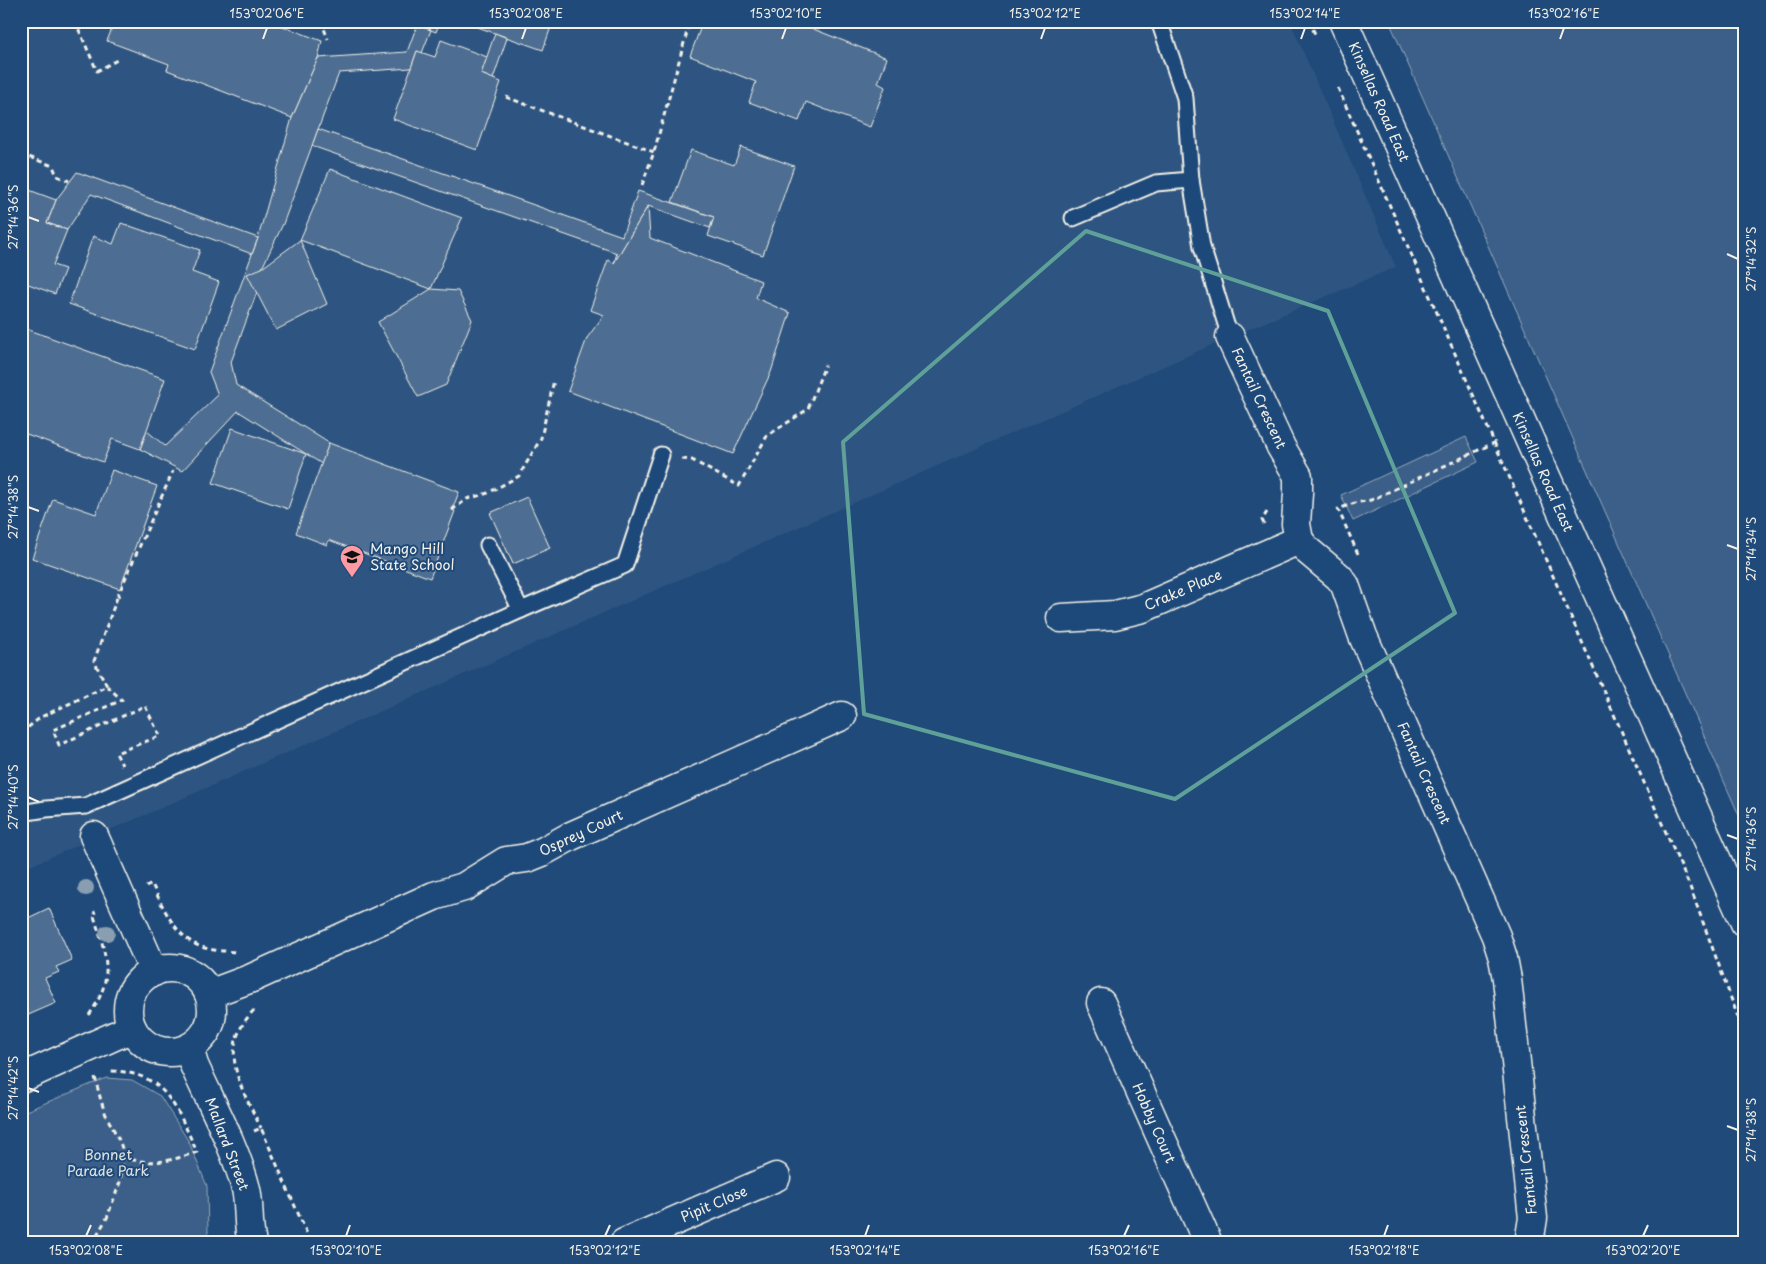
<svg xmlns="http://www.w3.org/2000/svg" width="1766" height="1264" viewBox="0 0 1766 1264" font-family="'Playpen Sans',sans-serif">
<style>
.built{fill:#2d5581}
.green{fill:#3a5f88;stroke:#97a8b8}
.building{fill:#4d6e92;stroke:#f4f1e8}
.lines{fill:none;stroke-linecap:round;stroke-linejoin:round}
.service-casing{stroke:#f4f1e8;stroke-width:19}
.minor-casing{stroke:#f4f1e8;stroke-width:31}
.secondary-casing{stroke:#f4f1e8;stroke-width:31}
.path{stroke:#f4f1e8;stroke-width:3;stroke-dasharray:5 4;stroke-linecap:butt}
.service{stroke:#1f4a7a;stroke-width:15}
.minor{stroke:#1f4a7a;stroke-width:28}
.secondary{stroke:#1f4a7a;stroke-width:28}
.tree{fill:#8a9eb1}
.marked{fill:none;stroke:#5fa199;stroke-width:4;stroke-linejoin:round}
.ticks{fill:none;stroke:#f4f1e8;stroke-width:2}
.labels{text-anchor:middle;stroke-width:4;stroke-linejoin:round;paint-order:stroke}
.street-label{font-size:14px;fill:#f4f1e8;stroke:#1f4a7a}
.poi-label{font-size:14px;fill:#f4f1e8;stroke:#1f4a7a;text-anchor:start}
.park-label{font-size:14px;fill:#e1e2de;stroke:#1f4a7a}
.neatline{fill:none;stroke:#f4f1e8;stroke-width:2}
.ticks-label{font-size:12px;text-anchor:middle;fill:#f4f1e8}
</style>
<rect width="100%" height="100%" fill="#1f4a7a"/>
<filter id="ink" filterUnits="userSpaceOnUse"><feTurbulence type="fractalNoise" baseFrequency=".02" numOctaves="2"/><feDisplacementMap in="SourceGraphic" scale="10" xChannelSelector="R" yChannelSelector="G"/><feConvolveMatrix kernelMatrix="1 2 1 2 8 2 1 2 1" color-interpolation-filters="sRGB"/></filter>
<g filter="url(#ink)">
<!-- built -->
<polygon class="built" points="21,21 1290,21 1396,267 1230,337 136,819 94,836 74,847 21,870"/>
<!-- green -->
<g class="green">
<polygon points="1389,21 1745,21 1745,829"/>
<polygon points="1466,437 1478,462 1353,521 1341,495"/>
<polygon points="106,1078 132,1080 160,1096 189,1142 207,1186 208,1233 206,1234 211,1243 21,1243 21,1113"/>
</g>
<!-- building -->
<g class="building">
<polygon points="115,21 269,21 322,41 318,58 292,118 167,70 169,64 107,41"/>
<polygon points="407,21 440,21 436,32"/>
<polygon points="470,21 553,21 543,50 469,24"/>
<polygon points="703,21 793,21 887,58 878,83 885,87 870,127 806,102 799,121 749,102 756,82 690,56"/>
<polygon points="417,25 431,30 422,53 417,51 411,68 339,73 283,224 262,268 257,292 231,362 236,385 329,443 322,464 238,411 182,471 140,449 147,431 165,446 218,395 209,372 258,238 292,118 318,58 407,52"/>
<polygon points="495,33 507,38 493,79 481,74"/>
<polygon points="441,40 487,57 481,74 501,82 477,150 393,119 417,51 435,57"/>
<polygon points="318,129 622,236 638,191 714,217 710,228 648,206 614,263 617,253 312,146"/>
<polygon points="741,147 794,166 763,255 708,236 714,217 672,202 691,150 734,165"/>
<polygon points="330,169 462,218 431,289 300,240"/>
<polygon points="77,172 258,238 252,254 91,194 67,230 47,223 56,200"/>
<polygon points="21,187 56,200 47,223 67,230 53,265 65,269 55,294 23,282 21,286"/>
<polygon points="648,206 650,238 761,281 756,298 790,313 771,372 733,454 568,391 587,338 604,315 590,310 608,260 614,263"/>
<polygon points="121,223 200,250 192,272 219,282 195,349 69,304 93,236 113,244"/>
<polygon points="300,240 327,304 276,330 247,274 262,268"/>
<polygon points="431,289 458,291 472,320 446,385 418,397 378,322"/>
<polygon points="21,327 165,379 140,449 112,439 103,462 21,432"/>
<polygon points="232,428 306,454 288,509 213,483"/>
<polygon points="329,443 459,492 452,510 455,511 430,578 329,540 327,545 296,533"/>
<polygon points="112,470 157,486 120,589 32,558 53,499 96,514"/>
<polygon points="527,497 550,548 513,564 490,513"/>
<polygon points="21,902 28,918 49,908 72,960 56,967 59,972 45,978 56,1003 26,1016 21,1006"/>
</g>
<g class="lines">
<defs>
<g id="service">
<polyline points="1159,21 1185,98 1191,180 1202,247 1230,337"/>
<polyline points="1073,218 1156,183 1191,180"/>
<polyline points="488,545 521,610"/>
<polyline points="21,813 46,809 86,806 521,610 625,565 661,455"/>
</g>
<g id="minor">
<polyline points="1230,337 1281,447 1298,476 1298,493 1296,524 1299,540 1308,551 1339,577 1345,585 1363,636 1496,936 1503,958 1507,979 1533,1218 1529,1243"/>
<polyline points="1061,618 1115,615 1143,608 1299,540"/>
<polyline points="94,836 154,972"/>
<circle cx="170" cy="1010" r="42"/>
<polyline points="209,994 252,978 434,896 464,887 506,861 527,858 542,852 571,836 842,716"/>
<polyline points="1101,1003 1208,1243"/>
<path d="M189,1048L194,1065C212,1105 235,1146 246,1189C250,1206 247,1224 252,1243"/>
<polyline points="21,1078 132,1028"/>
<polyline points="624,1243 776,1177"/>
</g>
<polyline id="secondary" points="1343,21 1745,923"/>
</defs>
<!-- service casing -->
<use href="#service" class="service-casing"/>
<!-- minor casing -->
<use href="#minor" class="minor-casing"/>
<!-- secondary casing -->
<use href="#secondary" class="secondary-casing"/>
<!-- path -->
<g class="path">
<polyline points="75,21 97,71 117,60"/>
<polyline points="321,21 328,39"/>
<polyline points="1309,21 1315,34"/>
<polyline points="1338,88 1690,887 1745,1036"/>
<polyline points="506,97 654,152"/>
<polyline points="21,154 53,166 57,176 69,181"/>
<polyline points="642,185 654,152 690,21"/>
<polyline points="682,459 692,460 739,486 767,436 808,409 825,365"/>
<polyline points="452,510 467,499 488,493 519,476 541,438 554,380"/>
<polyline points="1264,524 1262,520 1267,512"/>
<polyline points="1358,554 1338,509 1355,503 1371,500 1496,442"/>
<polyline points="120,596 118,595 173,471"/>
<polyline points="107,686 122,700 53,730 59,745 145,706 160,736 116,753 122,765"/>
<polyline points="21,733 41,717 107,686 94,661 118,595"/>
<path d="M146,887L152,884C164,910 178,943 209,949C218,951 227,951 236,952"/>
<path d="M254,1010C216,1050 241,1087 261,1128"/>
<path d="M89,1015C116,977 106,955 93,913L96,912"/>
<path d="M95,1077C98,1090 101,1102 106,1115C113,1130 122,1141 124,1158"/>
<polyline points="254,1131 261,1128 311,1243"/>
<path d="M92,1243L107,1218L120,1182L124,1158C155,1165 167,1162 197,1152C177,1109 166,1072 111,1071"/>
</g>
<!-- service -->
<use href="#service" class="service"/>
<!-- minor -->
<use href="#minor" class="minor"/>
<!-- secondary -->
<use href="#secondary" class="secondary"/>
</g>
<!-- trees -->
<g class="tree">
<circle cx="86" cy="888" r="8"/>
<circle cx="107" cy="933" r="8"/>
</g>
</g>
<!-- marked area -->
<path class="marked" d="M1086,231L1328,311L1455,613L1175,799L864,714L843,442Z"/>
<!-- ticks -->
<path class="ticks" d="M263,39L267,28M522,39L526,28M782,39L786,28M1041,39L1045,28M1301,39L1305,28M1560,39L1564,28M28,217L39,221M1727,254L1738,259M28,507L39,511M1727,545L1738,549M28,797L39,802M1727,835L1738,839M28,1088L39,1092M1727,1126L1738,1130M86,1236L91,1225M346,1236L350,1225M605,1236L610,1225M865,1236L869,1225M1124,1236L1129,1225M1384,1236L1388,1225M1643,1236L1648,1225"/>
<!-- icons -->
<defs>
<symbol id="school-pin" viewBox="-11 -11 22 30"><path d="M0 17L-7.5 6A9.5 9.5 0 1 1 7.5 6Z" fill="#ff9aa2" stroke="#1f4a7a"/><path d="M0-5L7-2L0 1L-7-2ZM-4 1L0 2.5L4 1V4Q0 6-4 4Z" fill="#111"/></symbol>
</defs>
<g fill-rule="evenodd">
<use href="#school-pin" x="338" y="543" width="28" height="38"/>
</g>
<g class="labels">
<!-- street labels -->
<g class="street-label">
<text transform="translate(1379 102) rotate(66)" y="5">Kinsellas Road East</text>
<text transform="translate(1259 398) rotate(65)" y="5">Fantail Crescent</text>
<text transform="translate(1543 472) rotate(66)" y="5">Kinsellas Road East</text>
<text transform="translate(1183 590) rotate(-23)" y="5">Crake Place</text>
<text transform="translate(1424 773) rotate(66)" y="5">Fantail Crescent</text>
<text transform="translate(581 833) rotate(-25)" y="5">Osprey Court</text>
<text transform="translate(1154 1123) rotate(66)" y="5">Hobby Court</text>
<text transform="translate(227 1144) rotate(69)" y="5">Mallard Street</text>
<text transform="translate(1526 1160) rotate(-96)" y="5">Fantail Crescent</text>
<text transform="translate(714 1204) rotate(-23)" y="5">Pipit Close</text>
</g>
<!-- poi labels -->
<g class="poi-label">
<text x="370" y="554">Mango Hill<tspan x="370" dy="16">State School</tspan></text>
</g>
<!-- park labels -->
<g class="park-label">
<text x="108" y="1160">Bonnet<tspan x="108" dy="16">Parade Park</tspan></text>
</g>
</g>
<!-- margin -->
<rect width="1766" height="1264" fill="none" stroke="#1f4a7a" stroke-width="55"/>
<rect x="28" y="28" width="1710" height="1208" class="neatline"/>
<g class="ticks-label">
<text x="267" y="18">153°02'06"E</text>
<text x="526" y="18">153°02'08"E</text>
<text x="786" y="18">153°02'10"E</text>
<text x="1045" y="18">153°02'12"E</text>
<text x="1305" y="18">153°02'14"E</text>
<text x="1564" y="18">153°02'16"E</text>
<text transform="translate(14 217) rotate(-90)" y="4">27°14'36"S</text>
<text transform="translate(1752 259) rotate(-90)" y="4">27°14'32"S</text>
<text transform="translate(14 507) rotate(-90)" y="4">27°14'38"S</text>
<text transform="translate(1752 549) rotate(-90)" y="4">27°14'34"S</text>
<text transform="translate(14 797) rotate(-90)" y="4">27°14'40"S</text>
<text transform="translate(1752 839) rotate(-90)" y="4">27°14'36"S</text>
<text transform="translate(14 1088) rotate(-90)" y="4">27°14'42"S</text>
<text transform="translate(1752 1130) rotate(-90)" y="4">27°14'38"S</text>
<text x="86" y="1255">153°02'08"E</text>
<text x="346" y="1255">153°02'10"E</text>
<text x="605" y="1255">153°02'12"E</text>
<text x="865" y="1255">153°02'14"E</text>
<text x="1124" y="1255">153°02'16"E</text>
<text x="1384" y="1255">153°02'18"E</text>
<text x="1643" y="1255">153°02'20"E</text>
</g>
</svg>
